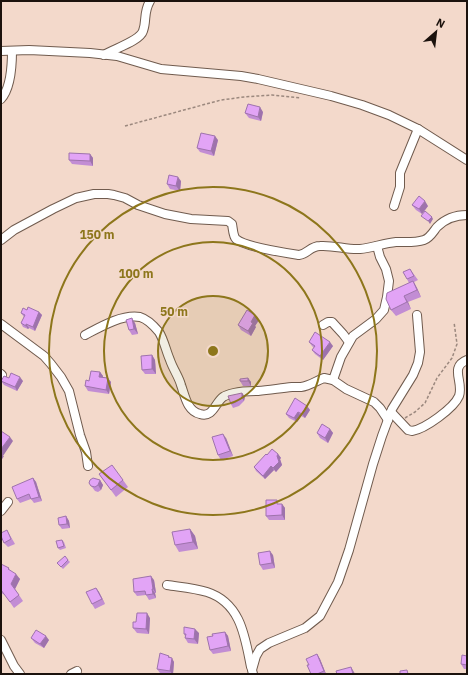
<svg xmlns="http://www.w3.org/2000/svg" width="468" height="675" viewBox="0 0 468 675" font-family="'IBM Plex Sans',sans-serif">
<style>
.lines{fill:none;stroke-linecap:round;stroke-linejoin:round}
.street-casing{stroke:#705b4e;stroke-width:10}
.path{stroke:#9b887e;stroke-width:1.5;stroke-dasharray:3 2;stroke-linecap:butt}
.street{stroke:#fff;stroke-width:8}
.wall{fill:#c28dd4}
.shaded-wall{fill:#9e73ac}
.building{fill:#e2a4f6;stroke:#9e73ac}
.ring{fill:none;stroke:#8d761b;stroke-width:2}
.centre{fill:#8d761b;stroke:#f3d9cb;stroke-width:2}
.ring-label{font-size:12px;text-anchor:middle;font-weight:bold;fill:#8d761b;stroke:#f3d9cb;stroke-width:3;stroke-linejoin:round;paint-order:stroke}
</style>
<rect width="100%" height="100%" fill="#f3d9cb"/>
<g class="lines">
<defs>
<g id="street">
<polyline points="1,51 29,50 90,53 117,56 161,69 241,76 258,79 331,96 362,105 389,115 418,129 467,160"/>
<path d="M104,55C113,49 140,41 143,31C147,20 143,13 150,1"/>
<path d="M1,99C11,88 12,65 12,51"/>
<polyline points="394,206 400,187 400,173 418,129"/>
<path d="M1,240L14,230L53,209L76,198L94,194H108L114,195L125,198L138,205L165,214L191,219L228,221L232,224C233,229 233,236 236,239C245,247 286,253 299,255C308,254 310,246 320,246C334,245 347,250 360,249C372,248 384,243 396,242C405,242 415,243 424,240C430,238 433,232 437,227C445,219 455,215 467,215"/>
<polyline points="1,324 44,356 51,364 61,377 69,391 80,435 86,452 88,466"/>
<polyline points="323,325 328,322 332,322 343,334 349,342"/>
<path d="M85,335C100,327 122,314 140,317C147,319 154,326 159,332C164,340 166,351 170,360C173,369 179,377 181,385C185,396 187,411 200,414C213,418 215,403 223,397C226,395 230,394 234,393C242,391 250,391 258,391C270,390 281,388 292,387C295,387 298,387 301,387C309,386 316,381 324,378L333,380L346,389L374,402L380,408L388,420"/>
<polyline points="1,374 2,375"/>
<polyline points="333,380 341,357 353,336 376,319 384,310 387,297 389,281 386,269 380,257 377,246"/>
<path d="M391,412L408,430L412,431C425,429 454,408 459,396C464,382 449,367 467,360"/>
<polyline points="1,511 8,502"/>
<path d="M167,585C180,587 194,588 207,592C241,603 245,637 251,667"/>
<polyline points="1,640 14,666 20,674"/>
<polyline points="71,674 77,671"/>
<polyline points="253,674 252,670 256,656 260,649 269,643 305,628 320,616 338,582 349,550 373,464 382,436 392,409 413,375 418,363 420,352 417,315"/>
</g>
</defs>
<!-- street casing -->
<use href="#street" class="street-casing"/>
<!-- path -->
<g class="path">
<polyline points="125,126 221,100 244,97 272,95 301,98"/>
<polyline points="405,418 415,412 425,403 437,378 452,358 457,344 454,322"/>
</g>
<!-- street -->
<use href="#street" class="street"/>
</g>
<!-- wall -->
<g class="wall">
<polygon points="263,112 261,121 249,118 245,113"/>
<polygon points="218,140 214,156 200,152 197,148"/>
<polygon points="90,154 93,158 93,166 72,164 69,160"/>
<polygon points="181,181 180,191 170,189 167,184"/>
<polygon points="412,205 428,206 422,214 416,210"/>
<polygon points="410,269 418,280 414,282 417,288 421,297 408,302 411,309 396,316 391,310 409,283 407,279"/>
<polygon points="27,310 39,312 42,315 35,331 29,328 28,329 23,327 21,323 24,317 21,313"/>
<polygon points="259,320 255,326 256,327 251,336 241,330 238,325"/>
<polygon points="135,323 138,334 132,335 129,330"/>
<polygon points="309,342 333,346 323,360 315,354 312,350 314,348 312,346"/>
<polygon points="152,355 155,360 156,374 145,374 142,370"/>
<polygon points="100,372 103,376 103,377 111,382 109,394 88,391 85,386 89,381"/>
<polygon points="248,378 251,382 251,386 243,386 240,381"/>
<polygon points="1,381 23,381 17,391 4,385"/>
<polygon points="242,393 245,397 244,401 239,406 233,408 231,404"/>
<polygon points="307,406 310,410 305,418 301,416 297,422 289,418 286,414"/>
<polygon points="330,429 333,433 328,443 320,438 317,433"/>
<polygon points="226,438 233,456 221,460 218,455"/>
<polygon points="278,454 281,458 280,459 282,465 276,472 274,470 265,479 256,471 254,467 267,455"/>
<polygon points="99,474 123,480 128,487 116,497"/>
<polygon points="33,478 36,482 42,501 34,503 31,499 20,503 17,499"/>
<polygon points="100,480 103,485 101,490 98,492 95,491 89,483"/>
<polygon points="279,504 282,504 285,508 285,520 269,520 266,516"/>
<polygon points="66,516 69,521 70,528 62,529 59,525"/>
<polygon points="190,529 195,536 198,549 179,552 175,545"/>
<polygon points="7,530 15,544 8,547 4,543"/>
<polygon points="62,540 64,542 66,548 60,550 58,548"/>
<polygon points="273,555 275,568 263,570 260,565"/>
<polygon points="68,560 70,562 63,569 57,563"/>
<polygon points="1,565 9,568 10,571 20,579 15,589 23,601 14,608 5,595 1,593"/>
<polygon points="154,580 156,593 155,593 156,598 149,600 146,595 137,596 134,592"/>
<polygon points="96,588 99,592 105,604 95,609 92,604"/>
<polygon points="150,618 149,634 137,633 133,628 136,622"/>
<polygon points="225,632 228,636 231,651 213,654 210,650 213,636"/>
<polygon points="199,633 198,644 188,643 185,638 185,636 184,634"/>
<polygon points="31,638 49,640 44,648 35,643"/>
<polygon points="317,654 320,659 326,674 311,674 309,665"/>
<polygon points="467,656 467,669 464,669 461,664"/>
<polygon points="170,658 174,662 173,674 160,673 157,669"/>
</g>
<!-- shaded-wall -->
<g class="shaded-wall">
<polygon points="260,107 263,112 261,121 258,117"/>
<polygon points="215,136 218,140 214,156 211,151"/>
<polygon points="90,154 93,158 93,166 90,161"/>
<polygon points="178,177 181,181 180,191 176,186"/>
<polygon points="425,201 428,206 422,214 419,209"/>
<polygon points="432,217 433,219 430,224 428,221"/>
<polygon points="413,281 417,288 421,297 417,290"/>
<polygon points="404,296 408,302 411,309 407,302"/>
<polygon points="39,312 42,315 35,331 33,327"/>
<polygon points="255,315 259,320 255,326 256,327 251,336 248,331 251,322"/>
<polygon points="132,318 135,323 138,334 134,329"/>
<polygon points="26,324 29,328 28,329 26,326"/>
<polygon points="330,342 333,346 323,360 320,356"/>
<polygon points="152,355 155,360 156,374 152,369"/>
<polygon points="100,372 103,376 102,381 99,377"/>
<polygon points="20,377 23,381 17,391 15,387"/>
<polygon points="108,378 111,382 109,394 106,390"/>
<polygon points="248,378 251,382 251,386 248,381"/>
<polygon points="242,393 245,397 244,401 242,398"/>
<polygon points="307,406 310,410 305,418 302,414"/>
<polygon points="298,412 301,416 297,422 294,418"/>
<polygon points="330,429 333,433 328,443 325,438"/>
<polygon points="223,434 226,438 233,456 230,451"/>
<polygon points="10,437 13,441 3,456 4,456 1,461 1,449"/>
<polygon points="278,454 281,458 280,459 282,465 276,472 273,468 277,456"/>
<polygon points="271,466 274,470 265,479 263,476"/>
<polygon points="33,478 36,482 42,501 39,497"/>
<polygon points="100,480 103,485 101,490 98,485"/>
<polygon points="282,504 285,508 285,520 282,515"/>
<polygon points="66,516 69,521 70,528 67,524"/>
<polygon points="190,529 195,536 198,549 193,542"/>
<polygon points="270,551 273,555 275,568 272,563"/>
<polygon points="16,574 20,579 15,589 11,584"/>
<polygon points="151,576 154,580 156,593 153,589"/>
<polygon points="96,588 99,592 105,604 102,599"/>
<polygon points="152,589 155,593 156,598 153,594"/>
<polygon points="147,613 150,618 149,634 146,629"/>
<polygon points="195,629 199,633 198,644 194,639"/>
<polygon points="225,632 228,636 231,651 228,646"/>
<polygon points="46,636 49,640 44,648 40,644"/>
<polygon points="317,654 320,659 326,674 324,671"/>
<polygon points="169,656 171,660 172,658 174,662 173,674 172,674 170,671 168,657"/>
<polygon points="351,667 354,672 355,674 353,674"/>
</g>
<!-- building -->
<g class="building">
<polygon points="248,104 260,107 258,117 245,113"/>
<polygon points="201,133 215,136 211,151 197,148"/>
<polygon points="69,153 90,154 90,161 69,160"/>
<polygon points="169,175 178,177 176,186 167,184"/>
<polygon points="419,196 425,201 419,209 412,205"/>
<polygon points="425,211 432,217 428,221 421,216"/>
<polygon points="410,269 414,276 407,279 403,272"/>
<polygon points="413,281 417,290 404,296 407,302 391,310 386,299 387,293"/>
<polygon points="28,307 39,312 33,327 26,324 26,326 21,323 25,315 21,313 23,308 27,310"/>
<polygon points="247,310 255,315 251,322 253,323 248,331 238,325"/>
<polygon points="132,318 134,329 129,330 126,320"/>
<polygon points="315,332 330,342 320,356 312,350 315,346 309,342"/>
<polygon points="152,355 152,369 142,370 141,356"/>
<polygon points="91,371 100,372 99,377 108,378 106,390 85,386 86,380 89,381"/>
<polygon points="11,373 20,377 15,387 1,381 4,376 9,378"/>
<polygon points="248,378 248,381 240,381 240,379"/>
<polygon points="242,393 242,398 236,402 231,404 228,396"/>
<polygon points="295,398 307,406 302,414 298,412 294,418 286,414"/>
<polygon points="322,424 330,429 325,438 317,433"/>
<polygon points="1,431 10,437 1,449"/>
<polygon points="223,434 230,451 218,455 212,437"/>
<polygon points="272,449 278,454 277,456 279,462 273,468 271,466 263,476 254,467 266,454 267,455"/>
<polygon points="112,465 123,480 111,490 99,474"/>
<polygon points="33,478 39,497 31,499 29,494 17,499 12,487"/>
<polygon points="93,478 100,480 98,485 95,487 91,486 89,483 90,480"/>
<polygon points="266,500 277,500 277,504 282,504 282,515 266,516"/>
<polygon points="66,516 67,524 59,525 58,518"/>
<polygon points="190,529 193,542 175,545 172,532"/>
<polygon points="7,530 11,539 4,543 1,536 1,533"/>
<polygon points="62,540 64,546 58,548 56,541"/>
<polygon points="270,551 272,563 260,565 258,553"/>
<polygon points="65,556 68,560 61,567 57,563"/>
<polygon points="1,564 9,568 8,569 16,574 11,584 19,595 10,602 1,590"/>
<polygon points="151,576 153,589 152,589 153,594 146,595 145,591 134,592 133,579"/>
<polygon points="96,588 102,599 92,604 86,592"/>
<polygon points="137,613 147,613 146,629 133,628 133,622 136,622"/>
<polygon points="184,627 195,629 194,639 185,638 186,634 184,634"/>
<polygon points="36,630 46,636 40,644 31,638"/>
<polygon points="225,632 228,646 210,650 207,637 213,636 212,634"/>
<polygon points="160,653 169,656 168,657 172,658 170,671 157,669"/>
<polygon points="317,654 324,671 317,674 311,674 307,665 309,665 306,659"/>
<polygon points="462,655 467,656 467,665 461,664"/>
<polygon points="351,667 353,674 337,674 336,671"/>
<polygon points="407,670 408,674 400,674 400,671"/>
</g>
<!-- distance rings -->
<circle cx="213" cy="351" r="55" fill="#8d761b" fill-opacity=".12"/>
<g class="ring">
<circle cx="213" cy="351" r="55"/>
<circle cx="213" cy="351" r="109"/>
<circle cx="213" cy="351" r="164"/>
</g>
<circle cx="213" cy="351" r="6" class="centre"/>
<g class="ring-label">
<text x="97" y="239">150 m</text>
<text x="136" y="278">100 m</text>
<text x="174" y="316">50 m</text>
</g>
<!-- border -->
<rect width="468" height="675" fill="none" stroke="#1b120d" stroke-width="4"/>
<!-- north arrow -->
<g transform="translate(436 32) rotate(28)" stroke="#f3d9cb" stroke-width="3" paint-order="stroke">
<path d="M0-3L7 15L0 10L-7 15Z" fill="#1b120d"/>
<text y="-6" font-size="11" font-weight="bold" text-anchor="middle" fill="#1b120d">N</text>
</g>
</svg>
